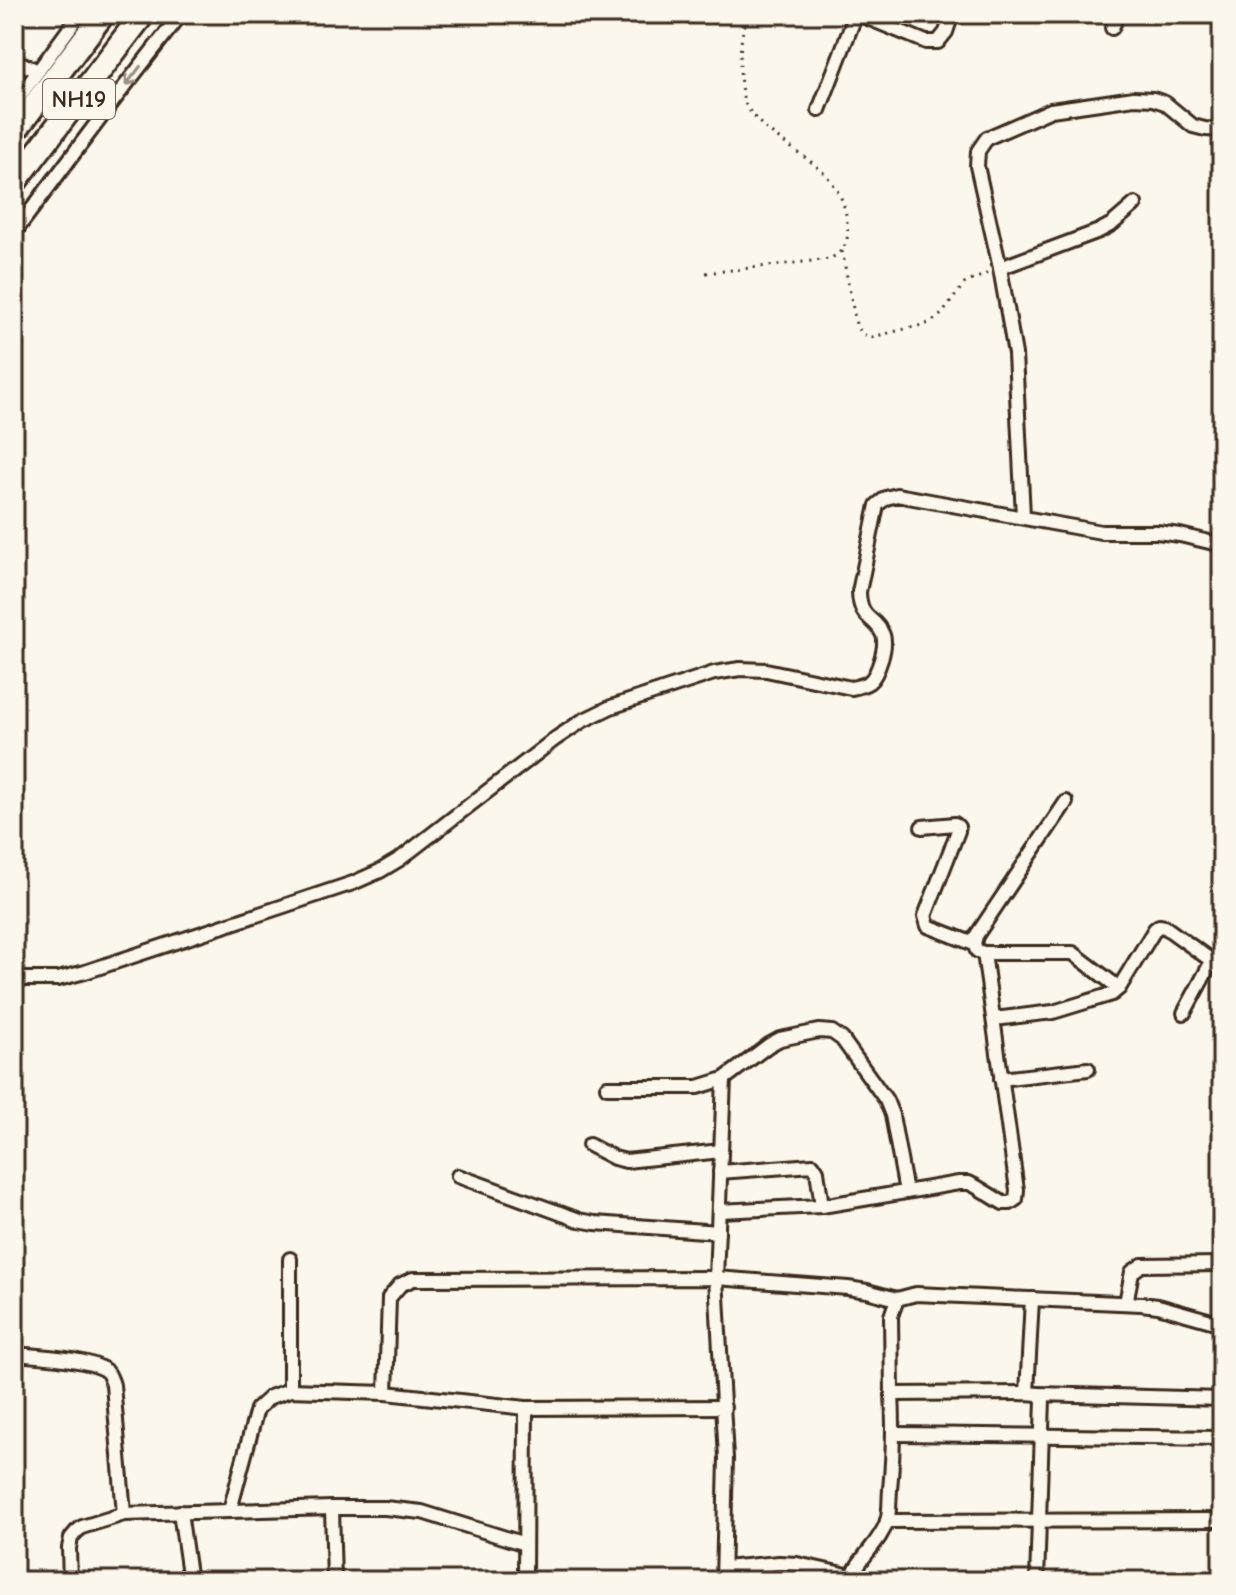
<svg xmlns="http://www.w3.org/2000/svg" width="1236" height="1595" viewBox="0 0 1236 1595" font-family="'Comic Neue',sans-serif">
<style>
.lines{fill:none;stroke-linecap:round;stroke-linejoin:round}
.street-casing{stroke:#3b2a1e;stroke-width:18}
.highway-casing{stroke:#3b2a1e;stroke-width:28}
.path{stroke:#3b2a1e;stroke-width:3;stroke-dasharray:2 6;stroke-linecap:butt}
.street{stroke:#fbf7ec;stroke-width:12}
.highway{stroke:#fbf7ec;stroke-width:22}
.oneway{stroke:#9b9085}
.labels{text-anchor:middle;stroke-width:6;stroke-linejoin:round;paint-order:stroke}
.shield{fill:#fbf7ec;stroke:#75685c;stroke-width:2}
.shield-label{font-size:24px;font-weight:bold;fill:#3b2a1e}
</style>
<rect width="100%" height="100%" fill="#fbf7ec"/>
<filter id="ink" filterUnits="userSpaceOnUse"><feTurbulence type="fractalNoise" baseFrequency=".0125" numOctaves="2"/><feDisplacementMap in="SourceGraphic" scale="16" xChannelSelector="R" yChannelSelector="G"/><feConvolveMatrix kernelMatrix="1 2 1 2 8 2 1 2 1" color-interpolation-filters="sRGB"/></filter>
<g filter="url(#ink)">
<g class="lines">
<defs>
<g id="street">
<polyline points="858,14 926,42 938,42 946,32 952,14"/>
<polyline points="1112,28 1118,14"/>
<polyline points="14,60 38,71"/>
<polyline points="14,104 80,14"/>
<polyline points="819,110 856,14"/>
<polyline points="14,233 114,100 181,14"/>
<polyline points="1000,268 1099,231 1112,224 1135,204"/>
<polyline points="1023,516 1015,354 1000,268 977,166 978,151 987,138 1051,110 1134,98 1153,99 1165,103 1193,126 1205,129 1222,130"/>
<polyline points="1066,802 976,936 974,944 977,951 984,953 1073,953 1119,988"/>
<polyline points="922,827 955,824 958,827 958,831 925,916 928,926 974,944"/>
<path d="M14,979H58L85,972L353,883L380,871L400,859L555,739L582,721L611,707L714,673L740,669L766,670L851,688C857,687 863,686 869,682C878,675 887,646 883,635C875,615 860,622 859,592L877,505L886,498L897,495L1101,532H1157L1180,535L1222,545"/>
<polyline points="1184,1013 1212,961 1216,958 1222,958"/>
<polyline points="994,1019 1053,1012 1112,994 1119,988 1155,929 1159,926 1165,927 1212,961"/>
<polyline points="1001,1079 1088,1069"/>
<polyline points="607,1087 698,1087 724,1079 769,1045 780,1039 819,1031 832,1032 842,1039 886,1100 892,1115 906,1192"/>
<polyline points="589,1145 614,1158 626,1161 721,1151"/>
<polyline points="720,1172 813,1165 817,1171 822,1206"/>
<polyline points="458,1176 579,1220 595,1223 718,1232"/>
<polyline points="719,1211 822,1206 959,1183 969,1183 977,1187 1003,1203 1010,1203 1016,1199 1017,1190 984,953"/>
<polyline points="1126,1303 1132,1272 1142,1265 1222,1264"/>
<path d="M14,1354C34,1356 96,1358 108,1373C109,1374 113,1384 113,1385L124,1514"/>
<polyline points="290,1390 290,1259"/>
<polyline points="386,1393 389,1298 400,1285 413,1279 716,1278 848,1288 867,1291 897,1299"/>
<polyline points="1027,1393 1032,1299"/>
<polyline points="1038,1394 1222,1399"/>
<polyline points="895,1434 1222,1438"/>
<polyline points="332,1508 334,1581"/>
<polyline points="230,1510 257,1409 270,1397 290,1390 386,1393 526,1408 724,1407"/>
<polyline points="180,1512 190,1581"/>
<polyline points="887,1521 1222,1520"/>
<polyline points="724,1568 779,1563 797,1564 852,1576"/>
<polyline points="70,1581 69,1548 71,1538 76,1532 82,1527 124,1514 332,1508 385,1508 422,1512 525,1544"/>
<polyline points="525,1581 526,1408"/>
<polyline points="723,1581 726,1458 716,1278 724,1079"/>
<path d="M851,1581C857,1558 880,1544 887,1521C890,1512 889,1500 890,1490C893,1457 894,1427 892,1394"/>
<polyline points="1037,1581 1043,1399 1038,1394 1027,1393 892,1394 891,1316 897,1299 916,1294 1141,1304 1158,1306 1222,1324"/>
</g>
<g id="highway">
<polyline points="14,132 103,14"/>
<polyline points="14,183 143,14"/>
</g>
</defs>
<!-- street casing -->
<use href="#street" class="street-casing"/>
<!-- highway casing -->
<use href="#highway" class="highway-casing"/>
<!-- path -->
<g class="path">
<polyline points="842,251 856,324 862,334 872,337 930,323 942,314 964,284 990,272"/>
<path d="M706,273L830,259C846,249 849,242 847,223C842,158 772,151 746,105C738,90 739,48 743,31C744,26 747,20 749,14"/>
</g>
<!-- street -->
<use href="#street" class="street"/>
<!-- highway -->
<use href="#highway" class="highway"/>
</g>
<!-- one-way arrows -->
<defs><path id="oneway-shaft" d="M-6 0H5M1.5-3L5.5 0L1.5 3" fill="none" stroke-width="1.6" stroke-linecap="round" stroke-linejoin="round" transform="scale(2)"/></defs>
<use class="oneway" href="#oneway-shaft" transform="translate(133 76) rotate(128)"/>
</g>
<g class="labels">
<!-- shield labels -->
<rect class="shield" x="43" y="79" width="72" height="40" rx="6"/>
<g class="shield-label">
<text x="79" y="107">NH19</text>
</g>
</g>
<!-- margin -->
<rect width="1236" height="1595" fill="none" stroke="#fbf7ec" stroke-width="48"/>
<rect x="24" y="24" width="1188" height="1547" fill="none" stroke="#3b2a1e" stroke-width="3" filter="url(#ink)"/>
</svg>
